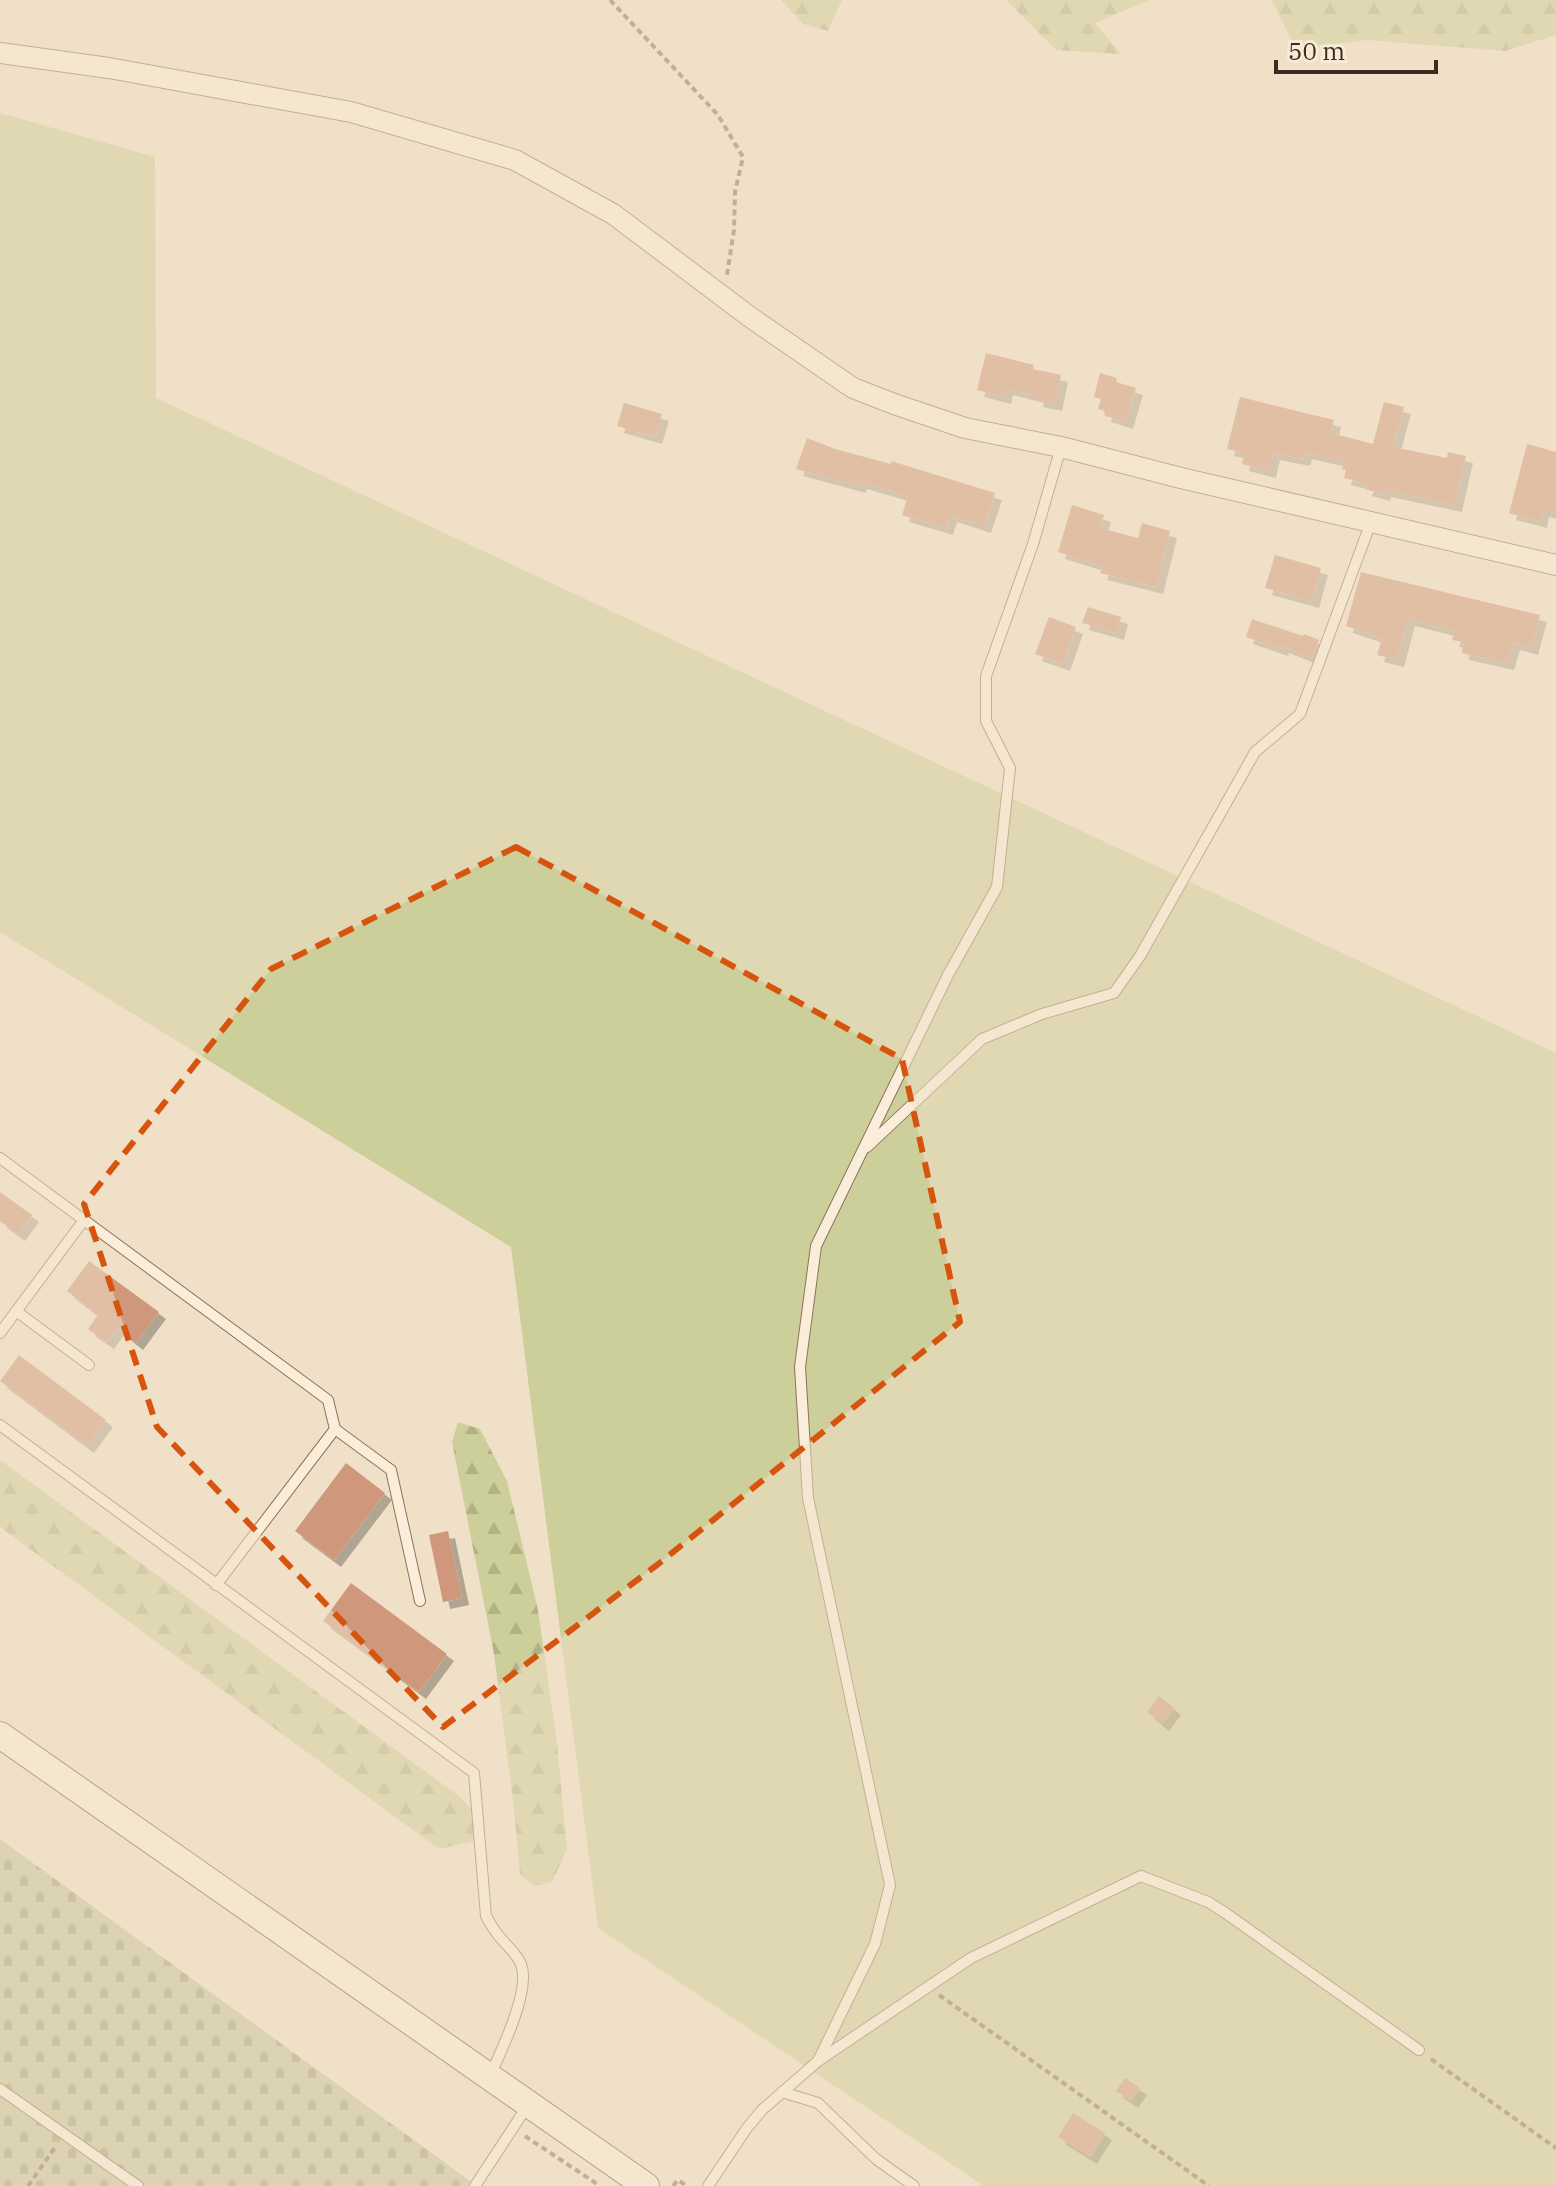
<svg xmlns="http://www.w3.org/2000/svg" width="1556" height="2186" viewBox="0 0 1556 2186" font-family="'IBM Plex Serif',serif">
<style>
.green{fill:#cdcf9a}
.forest{fill:url(#forest-firs)}
.cemetery{fill:url(#cemetery-stones)}
.building{fill:#cf987b;filter:url(#shadow)}
.lines{fill:none;stroke-linecap:round;stroke-linejoin:round}
.lane-casing{stroke:#8d725b;stroke-width:12}
.street-casing{stroke:#8d725b;stroke-width:22}
.secondary-casing{stroke:#6f533e;stroke-width:28}
.path{stroke:#8d725b;stroke-width:4;stroke-dasharray:6 4;stroke-linecap:butt}
.lane{stroke:#faeedb;stroke-width:10}
.street{stroke:#faeedb;stroke-width:20}
.secondary{stroke:#faeedb;stroke-width:26}
.marked{fill:none;stroke:#d7540e;stroke-width:6;stroke-dasharray:16 10;stroke-linejoin:round}
</style>
<defs>
<pattern id="forest-firs" width="22" height="20" patternUnits="userSpaceOnUse" patternTransform="scale(2)"><rect width="22" height="20" fill="#cdcf9a"/><path d="M5 1l3.5 6h-7zM16 11l3.5 6h-7z" fill="#b1b284"/></pattern>
<pattern id="cemetery-stones" width="16" height="16" patternUnits="userSpaceOnUse" patternTransform="scale(2)"><rect width="16" height="16" fill="#c2c499"/><path d="M2 7V4a2 2 0 0 1 4 0v3zM10 15v-3a2 2 0 0 1 4 0v3z" fill="#9f9f7c"/></pattern>
<filter id="shadow"><feDropShadow dx="7" dy="7" stdDeviation="0" flood-color="#0004"/></filter>
</defs>
<rect width="100%" height="100%" fill="#f0e0c7"/>
<!-- green -->
<polygon class="green" points="0,113 155,157 156,398 1556,1053 1556,2186 984,2186 598,1928 511,1247 0,932"/>
<!-- forest -->
<g class="forest">
<polygon points="781,0 842,0 828,31 803,24"/>
<polygon points="1006,0 1150,0 1095,23 1121,54 1056,50"/>
<polygon points="1272,0 1556,0 1556,35 1505,51 1367,40 1296,49"/>
<polygon points="458,1422 480,1429 507,1481 538,1610 557,1743 567,1849 552,1882 534,1886 520,1875 513,1800 494,1654 452,1442"/>
<polygon points="0,1460 459,1796 483,1820 476,1841 439,1849 0,1527"/>
</g>
<!-- cemetery -->
<polygon class="cemetery" points="0,1839 477,2186 0,2186"/>
<!-- building -->
<g class="building">
<polygon points="986,353 1034,365 1033,369 1061,375 1055,404 1036,400 1037,396 1006,388 1004,397 977,390"/>
<polygon points="1100,373 1117,378 1116,382 1136,388 1126,422 1104,415 1105,411 1098,409 1101,399 1094,397"/>
<polygon points="1240,397 1334,420 1331,433 1373,444 1384,402 1404,407 1393,447 1447,458 1448,452 1466,456 1455,505 1384,490 1383,494 1365,489 1367,484 1344,478 1346,470 1342,469 1344,461 1305,452 1303,459 1273,453 1269,471 1242,464 1244,453 1227,449"/>
<polygon points="624,403 662,414 655,437 617,426"/>
<polygon points="807,438 835,449 891,464 891,461 995,493 984,526 950,515 946,528 902,515 908,496 860,482 859,486 796,469"/>
<polygon points="1527,444 1556,452 1556,513 1542,510 1540,521 1509,513"/>
<polygon points="1072,505 1104,515 1100,528 1138,538 1142,523 1170,531 1156,587 1100,573 1103,566 1058,552"/>
<polygon points="1275,555 1321,568 1312,601 1265,588"/>
<polygon points="1361,572 1540,615 1531,648 1513,643 1507,663 1462,653 1463,642 1452,640 1455,631 1408,619 1397,660 1377,655 1382,638 1346,626"/>
<polygon points="1088,607 1121,617 1117,633 1082,623"/>
<polygon points="1049,617 1076,627 1063,664 1035,654"/>
<polygon points="1252,619 1303,636 1304,634 1319,640 1312,658 1282,646 1281,649 1246,637"/>
<polygon points="0,1192 32,1215 18,1234 0,1221"/>
<polygon points="89,1261 159,1312 136,1343 117,1328 107,1342 88,1329 98,1315 67,1291"/>
<polygon points="19,1355 106,1420 87,1446 0,1381"/>
<polygon points="346,1463 385,1493 334,1560 295,1531"/>
<polygon points="448,1531 462,1598 443,1602 429,1535"/>
<polygon points="351,1583 447,1654 419,1692 323,1621"/>
<polygon points="1159,1696 1174,1708 1162,1724 1147,1712"/>
<polygon points="1125,2078 1140,2088 1131,2101 1116,2091"/>
<polygon points="1073,2113 1105,2133 1090,2157 1058,2137"/>
</g>
<g class="lines">
<defs>
<g id="lane">
<polyline points="867,1147 982,1039 1042,1014 1114,993 1140,956 1255,752 1300,714 1371,522"/>
<polyline points="0,1158 328,1400 335,1429 216,1585"/>
<polyline points="16,1311 89,1365"/>
<polyline points="0,1333 84,1220"/>
<path d="M0,1425L474,1773L486,1916C489,1921 492,1927 496,1932C503,1943 514,1950 520,1962C533,1987 501,2051 490,2076"/>
<polyline points="335,1429 391,1470 420,1601"/>
<polyline points="818,2061 875,1944 890,1885 808,1498 800,1367 816,1246 948,975 997,887 1010,768 986,721 986,676 1033,544 1061,447"/>
<polyline points="0,2089 138,2186"/>
<polyline points="782,2092 818,2103 876,2159 914,2186"/>
<polyline points="475,2186 528,2105"/>
<polyline points="708,2186 747,2128 762,2110 818,2061 971,1958 1141,1876 1208,1902 1224,1912 1419,2050"/>
</g>
<polyline id="street" points="0,53 109,68 351,112 515,160 613,214 750,317 853,388 894,404 965,428 1061,447 1181,478 1556,565"/>
<polyline id="secondary" points="0,1735 646,2186"/>
</defs>
<!-- lane casing -->
<use href="#lane" class="lane-casing"/>
<!-- street casing -->
<use href="#street" class="street-casing"/>
<!-- secondary casing -->
<use href="#secondary" class="secondary-casing"/>
<!-- path -->
<g class="path">
<polyline points="610,0 718,115 743,157 735,192 734,230 727,275"/>
<polyline points="939,1995 1209,2186"/>
<polyline points="1431,2059 1556,2148"/>
<polyline points="525,2136 600,2186"/>
<polyline points="28,2186 56,2146"/>
<polyline points="673,2186 678,2180 687,2186"/>
</g>
<!-- lane -->
<use href="#lane" class="lane"/>
<!-- street -->
<use href="#street" class="street"/>
<!-- secondary -->
<use href="#secondary" class="secondary"/>
</g>
<!-- marked area -->
<path d="M0 0H1556V2186H0ZM516,847L902,1059L960,1322L657,1565L443,1727L157,1427L84,1204L271,969Z" fill="#f0e0c7" fill-opacity=".55" fill-rule="evenodd"/>
<path class="marked" d="M516,847L902,1059L960,1322L657,1565L443,1727L157,1427L84,1204L271,969Z"/>
<!-- scale -->
<path d="M1276 60v12h160v-12" fill="none" stroke="#3c2b1f" stroke-width="4"/>
<text x="1288" y="60" font-size="24" fill="#3c2b1f" stroke="#f7ebd7" stroke-width="6" paint-order="stroke">50 m</text>
</svg>
